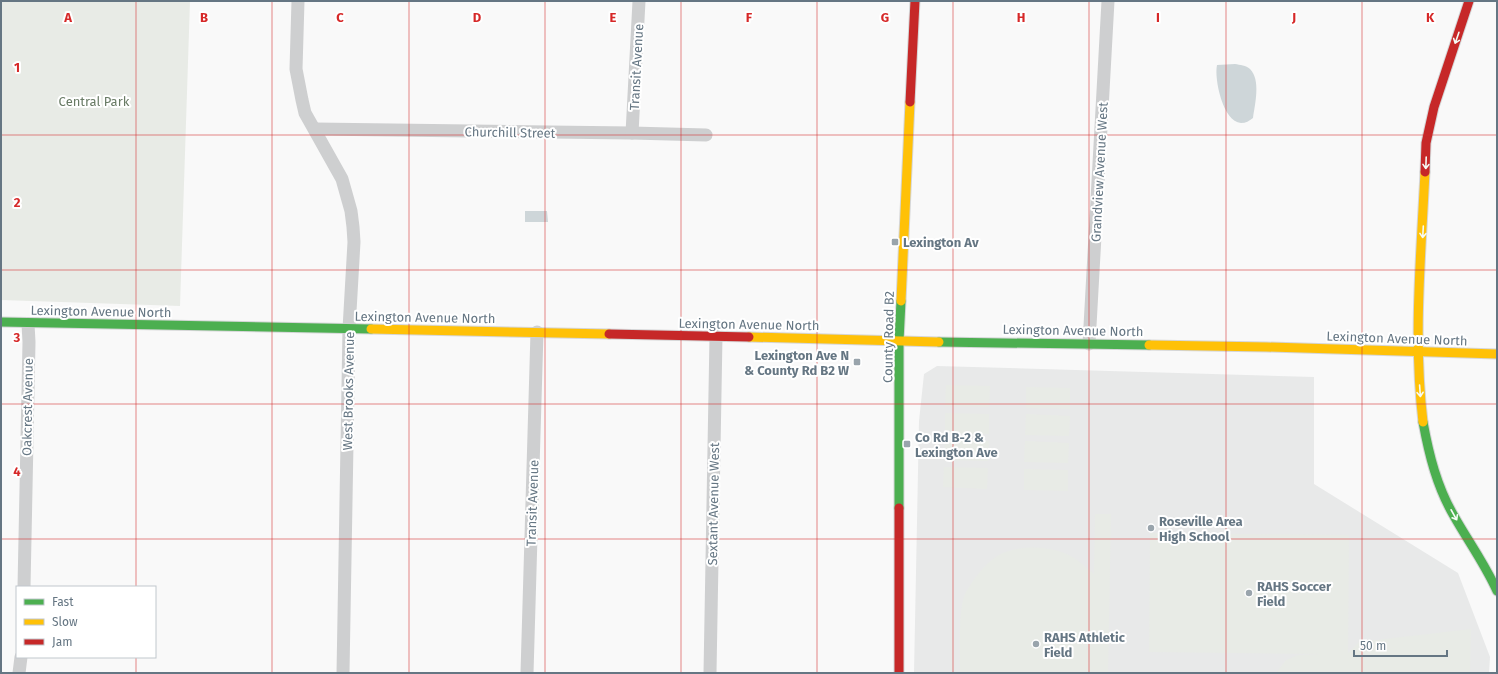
<svg xmlns="http://www.w3.org/2000/svg" width="1498" height="674" viewBox="0 0 1498 674" font-family="'Fira Sans',sans-serif">
<style>
.built{fill:#e8e9e9}
.green{fill:#e8ebe6}
.water{fill:#ced6d9}
.lines{fill:none;stroke-linecap:round;stroke-linejoin:round}
.fast-casing{stroke:#d5d6d7;stroke-width:11}
.slow-casing{stroke:#d5d6d7;stroke-width:11}
.jam-casing{stroke:#d5d6d7;stroke-width:11}
.street{stroke:#cecfd0;stroke-width:13}
.fast{stroke:#4caf50;stroke-width:9}
.slow{stroke:#ffc107;stroke-width:9}
.jam{stroke:#c62828;stroke-width:9}
.oneway{stroke:#f6fbf6}
.grid{fill:none;stroke:#d62828;stroke-width:1;stroke-opacity:0.55}
.poi-dot{fill:#99a4ac;stroke:#fff;stroke-width:1.5}
.labels{text-anchor:middle;stroke-width:4;stroke-linejoin:round;paint-order:stroke}
.street-label{font-size:13px;fill:#657683;stroke:#fff}
.park-label{font-size:13px;fill:#687a64;stroke:#fff}
.poi-label{font-size:13px;font-weight:bold;fill:#657683;stroke:#fff;text-anchor:start}
.grid-label{font-size:13px;text-anchor:middle;font-weight:bold;fill:#d62828;stroke:#fff;stroke-width:4;stroke-linejoin:round;paint-order:stroke}
</style>
<rect width="100%" height="100%" fill="#f9f9f9"/>
<!-- built -->
<polygon class="built" points="937,366 1314,377 1314,484 1458,573 1490,657 1489,673 914,673 919,421 924,374"/>
<!-- green -->
<g class="green">
<polygon points="1,1 190,1 180,306 1,300"/>
<polygon points="946,385 990,386 989,407 945,406"/>
<polygon points="1026,387 1070,388 1070,409 1026,408"/>
<polygon points="945,413 989,414 989,434 945,433"/>
<polygon points="1026,414 1070,416 1069,436 1025,435"/>
<polygon points="945,440 989,441 988,461 944,460"/>
<polygon points="1025,441 1069,443 1068,463 1024,462"/>
<polygon points="944,467 988,468 987,489 943,487"/>
<polygon points="1024,469 1068,470 1068,491 1024,490"/>
<path d="M1095,514H1111L1108,673H960C960,654 958,610 965,594C972,581 986,562 999,555C1018,545 1045,546 1064,553C1076,557 1085,567 1094,574Z"/>
<polygon points="1150,533 1349,535 1348,653 1359,642 1471,629 1470,673 1276,673 1286,660 1298,655 1322,654 1149,652"/>
</g>
<!-- water -->
<g class="water">
<path d="M1235,64C1240,65 1246,65 1250,69C1261,80 1255,104 1253,118C1249,121 1246,123 1241,123C1223,122 1214,79 1217,65Z"/>
<polygon points="525,211 547,211 548,222 525,222"/>
</g>
<g class="lines">
<defs>
<g id="fast">
<polyline points="1,322 371,329"/>
<polyline points="939,342 1149,345"/>
<path d="M1423,422C1429,455 1437,487 1454,516C1468,541 1485,564 1497,591"/>
<polyline points="899,508 899,341 901,301"/>
</g>
<g id="slow">
<polyline points="901,301 910,102"/>
<polyline points="371,329 609,334"/>
<polyline points="749,337 939,342"/>
<polyline points="1149,345 1267,347 1497,354"/>
<path d="M1423,422C1413,339 1421,255 1425,172"/>
</g>
<g id="jam">
<polyline points="910,102 915,1"/>
<polyline points="1425,172 1426,143 1434,107 1469,1"/>
<polyline points="609,334 749,337"/>
<polyline points="899,508 899,673"/>
</g>
</defs>
<!-- fast casing -->
<use href="#fast" class="fast-casing"/>
<!-- slow casing -->
<use href="#slow" class="slow-casing"/>
<!-- jam casing -->
<use href="#jam" class="jam-casing"/>
<!-- street -->
<g class="street">
<polyline points="298,1 296,69 302,100 305,113 342,179 351,211 353,227 354,242 349,329 343,673"/>
<polyline points="315,129 632,133 706,135"/>
<polyline points="632,133 639,1"/>
<polyline points="1089,344 1108,1"/>
<polyline points="24,587 29,342 28,324"/>
<polyline points="19,673 21,657"/>
<polyline points="527,673 537,332"/>
<polyline points="710,673 716,336"/>
</g>
<!-- fast -->
<use href="#fast" class="fast"/>
<!-- slow -->
<use href="#slow" class="slow"/>
<!-- jam -->
<use href="#jam" class="jam"/>
</g>
<!-- one-way arrows -->
<defs><path id="oneway-shaft" d="M-6 0H5M1.5-3L5.5 0L1.5 3" fill="none" stroke-width="1.6" stroke-linecap="round" stroke-linejoin="round"/></defs>
<g class="oneway">
<use href="#oneway-shaft" transform="translate(1457 38) rotate(109)"/>
<use href="#oneway-shaft" transform="translate(1426 163) rotate(92)"/>
<use href="#oneway-shaft" transform="translate(1423 232) rotate(93)"/>
<use href="#oneway-shaft" transform="translate(1420 391) rotate(86)"/>
<use href="#oneway-shaft" transform="translate(1454 515) rotate(61)"/>
</g>
<!-- grid -->
<path class="grid" d="M136,1V587M272,1V673M409,1V673M545,1V673M681,1V673M817,1V673M953,1V673M1089,1V673M1226,1V673M1362,1V673M1,135H1497M1,270H1497M1,404H1497M1,539H1497M136,657V673"/>
<!-- markers -->
<g class="poi-dot">
<rect x="891" y="238" width="8" height="8" rx="2"/>
<rect x="853" y="358" width="8" height="8" rx="2"/>
<rect x="903" y="440" width="8" height="8" rx="2"/>
<circle cx="1151" cy="528" r="4"/>
<circle cx="1249" cy="593" r="4"/>
<circle cx="1036" cy="644" r="4"/>
</g>
<g class="labels">
<!-- street labels -->
<g class="street-label">
<text transform="translate(636 67) rotate(-87)" y="5">Transit Avenue</text>
<text transform="translate(510 132) rotate(1)" y="5">Churchill Street</text>
<text transform="translate(1099 172) rotate(-87)" y="5">Grandview Avenue West</text>
<text transform="translate(101 311) rotate(1)" y="5">Lexington Avenue North</text>
<text transform="translate(425 317) rotate(1)" y="5">Lexington Avenue North</text>
<text transform="translate(749 324) rotate(1)" y="5">Lexington Avenue North</text>
<text transform="translate(1073 330) rotate(1)" y="5">Lexington Avenue North</text>
<text transform="translate(888 337) rotate(-89)" y="5">County Road B2</text>
<text transform="translate(1397 338) rotate(2)" y="5">Lexington Avenue North</text>
<text transform="translate(348 391) rotate(-89)" y="5">West Brooks Avenue</text>
<text transform="translate(27 407) rotate(-89)" y="5">Oakcrest Avenue</text>
<text transform="translate(532 503) rotate(-88)" y="5">Transit Avenue</text>
<text transform="translate(713 504) rotate(-89)" y="5">Sextant Avenue West</text>
</g>
<!-- park labels -->
<g class="park-label">
<text x="94" y="106">Central Park</text>
</g>
<!-- poi labels -->
<g class="poi-label">
<text x="903" y="247">Lexington Av</text>
<text x="849" y="360" text-anchor="end">Lexington Ave N<tspan x="849" dy="15">&amp; County Rd B2 W</tspan></text>
<text x="915" y="442">Co Rd B-2 &amp;<tspan x="915" dy="15">Lexington Ave</tspan></text>
<text x="1159" y="526">Roseville Area<tspan x="1159" dy="15">High School</tspan></text>
<text x="1257" y="591">RAHS Soccer<tspan x="1257" dy="15">Field</tspan></text>
<text x="1044" y="642">RAHS Athletic<tspan x="1044" dy="15">Field</tspan></text>
</g>
</g>
<g class="grid-label">
<text x="68" y="22">A</text>
<text x="204" y="22">B</text>
<text x="340" y="22">C</text>
<text x="477" y="22">D</text>
<text x="613" y="22">E</text>
<text x="749" y="22">F</text>
<text x="885" y="22">G</text>
<text x="1021" y="22">H</text>
<text x="1158" y="22">I</text>
<text x="1294" y="22">J</text>
<text x="1430" y="22">K</text>
<text x="17" y="72">1</text>
<text x="17" y="207">2</text>
<text x="17" y="342">3</text>
<text x="17" y="476">4</text>
</g>
<!-- border -->
<rect width="1498" height="674" fill="none" stroke="#657683" stroke-width="4"/>
<!-- legend -->
<rect x="16" y="586" width="140" height="72" fill="#ffffff" stroke="#c1c8cd"/>
<rect x="24" y="599" width="20" height="6" fill="#4caf50" stroke="#c1c8cd"/>
<text x="52" y="606" font-size="12" fill="#657683">Fast</text>
<rect x="24" y="619" width="20" height="6" fill="#ffc107" stroke="#c1c8cd"/>
<text x="52" y="626" font-size="12" fill="#657683">Slow</text>
<rect x="24" y="639" width="20" height="6" fill="#c62828" stroke="#c1c8cd"/>
<text x="52" y="646" font-size="12" fill="#657683">Jam</text>
<!-- scale -->
<path d="M1354 650v6h93v-6" fill="none" stroke="#657683" stroke-width="2"/>
<text x="1360" y="650" font-size="12" fill="#657683" stroke="#ffffff" stroke-width="3" paint-order="stroke">50 m</text>
</svg>
